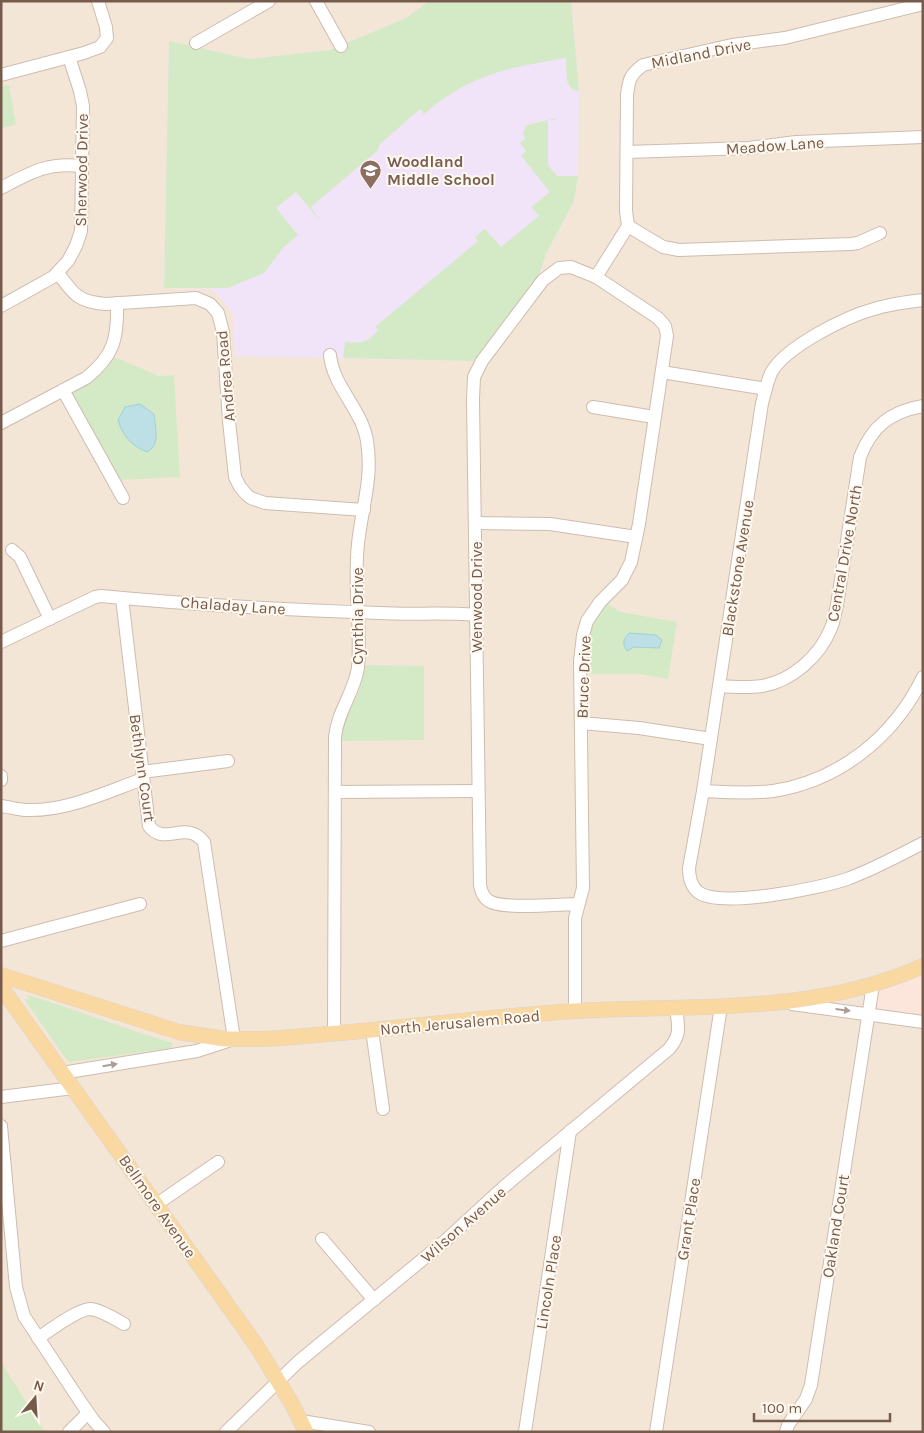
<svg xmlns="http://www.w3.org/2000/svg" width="924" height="1433" viewBox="0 0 924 1433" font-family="Karla,sans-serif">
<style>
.residential{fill:#f4e6d6}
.commercial{fill:#fce5db}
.education{fill:#f1e4f9}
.green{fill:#d4eac6}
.water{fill:#bce0e6;stroke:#a2cfd8}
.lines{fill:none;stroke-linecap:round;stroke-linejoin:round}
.minor-casing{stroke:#cebcae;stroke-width:14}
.major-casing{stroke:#dbd4d0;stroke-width:16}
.minor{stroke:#fff;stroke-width:12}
.major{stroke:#f9d8a1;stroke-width:15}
.oneway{fill:#ad9d94}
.labels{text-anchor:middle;stroke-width:4;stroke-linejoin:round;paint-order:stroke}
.street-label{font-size:16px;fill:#765b4c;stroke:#fff8ee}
.education-label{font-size:16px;font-weight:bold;fill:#785e54;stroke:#fff8ee;text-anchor:start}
</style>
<rect width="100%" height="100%" fill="#fcf4e7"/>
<!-- residential -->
<rect class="residential" x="1" y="1" width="922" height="1431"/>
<!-- commercial -->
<polygon class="commercial" points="923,970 923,1020 871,1011 875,988"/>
<!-- education -->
<polygon class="education" points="429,1 571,1 579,91 578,176 574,201 546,254 539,275 474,361 235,356 233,314 212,289 164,288 169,41 249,59 330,50 406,18"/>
<!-- green -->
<g class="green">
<path d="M429,1H571L579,91C563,90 567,70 566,58C507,68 471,74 424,114L420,109L380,144L377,151L311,207L322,223L296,192L276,208L298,235L283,248L264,273L228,288H164L169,41L249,59L330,50L406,18Z"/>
<polygon points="9,85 16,125 1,128 1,86"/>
<path d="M556,118L555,120H548V165L557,176H578L574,201L546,254L539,275L474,361L343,358L345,342C359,343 369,343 378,330L375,327L478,241L475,237L485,229L501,247L539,216L531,207L550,192L521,156L526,151L520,143L525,139L523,132L527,125Z"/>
<polygon points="114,357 159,376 174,375 180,477 120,480 72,392 103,372"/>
<path d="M607,604L621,612L677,622L668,679L639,674H588C586,643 587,629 607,604Z"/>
<polygon points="365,665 424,666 424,740 342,741 343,724 348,709 359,692"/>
<path d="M27,995C76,1009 123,1029 173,1043L171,1048L70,1062L66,1059L24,999H29Z"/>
<polygon points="1,1362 45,1432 1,1432"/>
</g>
<!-- water -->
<g class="water">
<path d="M140,404L154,414C155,428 161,445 147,452C130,445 123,436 118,420L125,407Z"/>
<path d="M629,633L656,635L662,640L659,648L634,647L627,651C622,643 623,640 629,633Z"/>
</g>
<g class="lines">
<defs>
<g id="minor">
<polyline points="316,1 341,46"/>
<polyline points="196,43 269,1"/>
<polyline points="1,75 84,53 100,47 107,38 106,27 98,1"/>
<polyline points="627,152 749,148 796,142 923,137"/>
<path d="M1,188C30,173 47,162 81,166"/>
<polyline points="628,226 663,247 679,250 851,244 858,243 880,233"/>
<path d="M58,273C73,294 78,302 106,304L196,298L210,304L218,313L223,332L229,421L235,477L240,487L247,495L251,498L265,503L364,510"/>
<path d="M596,277L628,226L626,211L627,95C629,79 630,75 643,65L732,45L785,38L923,4"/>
<path d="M923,300C906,302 890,304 874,309C845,317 785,347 771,373C767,382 765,393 762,403L703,791L689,868C689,877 691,886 698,892C720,909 821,888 847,879C874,869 898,856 923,843"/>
<polyline points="1,306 53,277 68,261 76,246 81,231 83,106 80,91 69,57"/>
<path d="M330,355C333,387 362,409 367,441C374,484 358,517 357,558C355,594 361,631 358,668C354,693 338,710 335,737L334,1034"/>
<polyline points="662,372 766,389"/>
<polyline points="63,390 123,498"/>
<polyline points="593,407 654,417"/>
<path d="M1,423L86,378C114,356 118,338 117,303"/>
<polyline points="475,523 550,524 636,537"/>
<polyline points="12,550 20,557 50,619"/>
<path d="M1,642L95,597L101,596C194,605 287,610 380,613C412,615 443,612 475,615"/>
<path d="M719,686C733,687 748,688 762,686C792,681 820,656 831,628C834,621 835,613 837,605L860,457C872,426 890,412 923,406"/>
<polyline points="581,723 639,728 711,739"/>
<polyline points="142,772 228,761"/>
<polyline points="1,776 1,780"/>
<path d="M703,791C726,792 750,794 773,791C839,781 894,737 923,677"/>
<polyline points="335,792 478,791"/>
<path d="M1,806C10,807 19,810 28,810C68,811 106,792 143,779"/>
<polyline points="1,941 140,904"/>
<polyline points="792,1004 923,1022"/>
<path d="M575,1011V918L583,888L580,661L583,635L587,621L600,602L622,580L631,562L639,524L667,336L665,326L658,318L596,277L571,267L559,268L543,280L482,361L474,377L473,399L480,885C481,891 484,898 489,901C503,910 560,904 578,904"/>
<polyline points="372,1030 383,1109"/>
<path d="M62,1073L197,1051L234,1039L204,842C185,819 165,847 149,826L122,598"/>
<polyline points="1,1097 73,1088"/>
<polyline points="1,1126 16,1287 24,1316 80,1401 94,1421 104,1432"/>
<polyline points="157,1204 218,1162"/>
<polyline points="322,1239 374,1300"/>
<path d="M38,1338C49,1331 79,1308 91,1309C102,1311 114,1318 124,1324"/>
<polyline points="301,1421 369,1432"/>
<polyline points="69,1432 88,1413"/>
<path d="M226,1432L298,1362L445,1241L506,1185L669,1049C682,1033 678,1027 676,1008"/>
<polyline points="525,1432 570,1131"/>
<polyline points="656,1432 721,1006"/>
<polyline points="786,1432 788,1425 806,1399 811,1385 873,985"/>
</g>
<g id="major">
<path d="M1,975L179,1032L225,1039H262C366,1033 470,1018 574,1011C692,1004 811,1016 923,966"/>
<polyline points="1,987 256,1345 292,1404 306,1432"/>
</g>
</defs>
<!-- minor casing -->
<use href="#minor" class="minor-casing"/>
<!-- major casing -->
<use href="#major" class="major-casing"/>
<!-- minor -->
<use href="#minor" class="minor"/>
<!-- major -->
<use href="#major" class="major"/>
</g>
<!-- one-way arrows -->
<defs><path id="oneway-solid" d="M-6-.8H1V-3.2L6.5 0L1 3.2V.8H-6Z" transform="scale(1.25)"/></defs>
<g class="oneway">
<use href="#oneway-solid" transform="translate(843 1010) rotate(7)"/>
<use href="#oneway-solid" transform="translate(110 1065) rotate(-9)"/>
</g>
<!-- icons -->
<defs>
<symbol id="school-pin" viewBox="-11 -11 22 30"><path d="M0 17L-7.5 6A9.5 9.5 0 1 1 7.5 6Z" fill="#8d6e63" stroke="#fff8ee"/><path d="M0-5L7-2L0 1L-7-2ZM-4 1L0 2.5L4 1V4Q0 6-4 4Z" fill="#fff"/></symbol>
</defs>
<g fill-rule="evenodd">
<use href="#school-pin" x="358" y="158" width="25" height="34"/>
</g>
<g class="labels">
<!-- street labels -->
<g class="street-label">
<text transform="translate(701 53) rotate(-11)" y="6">Midland Drive</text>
<text transform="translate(775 145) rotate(-4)" y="6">Meadow Lane</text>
<text transform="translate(81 170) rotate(-89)" y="6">Sherwood Drive</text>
<text transform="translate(225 376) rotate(-95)" y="6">Andrea Road</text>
<text transform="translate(844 553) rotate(-80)" y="6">Central Drive North</text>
<text transform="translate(737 568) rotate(-81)" y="6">Blackstone Avenue</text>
<text transform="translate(476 597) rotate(-90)" y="6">Wenwood Drive</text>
<text transform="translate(233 605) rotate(4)" y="6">Chaladay Lane</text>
<text transform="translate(357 616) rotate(-90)" y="6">Cynthia Drive</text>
<text transform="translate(583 677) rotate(-88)" y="6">Bruce Drive</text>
<text transform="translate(143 768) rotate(82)" y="6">Bethlynn Court</text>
<text transform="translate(460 1022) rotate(-5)" y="6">North Jerusalem Road</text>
<text transform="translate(158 1206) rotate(55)" y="6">Bellmore Avenue</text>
<text transform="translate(688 1219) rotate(-81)" y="6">Grant Place</text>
<text transform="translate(463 1224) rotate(-41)" y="6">Wilson Avenue</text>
<text transform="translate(835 1226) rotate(-81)" y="6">Oakland Court</text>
<text transform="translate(548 1282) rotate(-81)" y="6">Lincoln Place</text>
</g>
<!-- education labels -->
<g class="education-label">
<text x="387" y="167">Woodland<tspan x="387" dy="18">Middle School</tspan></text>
</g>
</g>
<!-- border -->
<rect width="924" height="1433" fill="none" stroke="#765b4c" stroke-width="5"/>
<!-- north arrow -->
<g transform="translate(35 1398) rotate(18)" stroke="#fff8ee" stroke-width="4" paint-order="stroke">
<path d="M0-4L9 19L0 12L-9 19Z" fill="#765b4c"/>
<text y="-8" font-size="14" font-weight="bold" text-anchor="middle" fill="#765b4c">N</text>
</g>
<!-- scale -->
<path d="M754 1413v8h136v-8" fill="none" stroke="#765b4c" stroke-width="2.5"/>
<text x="762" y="1413" font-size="15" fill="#765b4c" stroke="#fff8ee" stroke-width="4" paint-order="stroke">100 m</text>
</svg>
